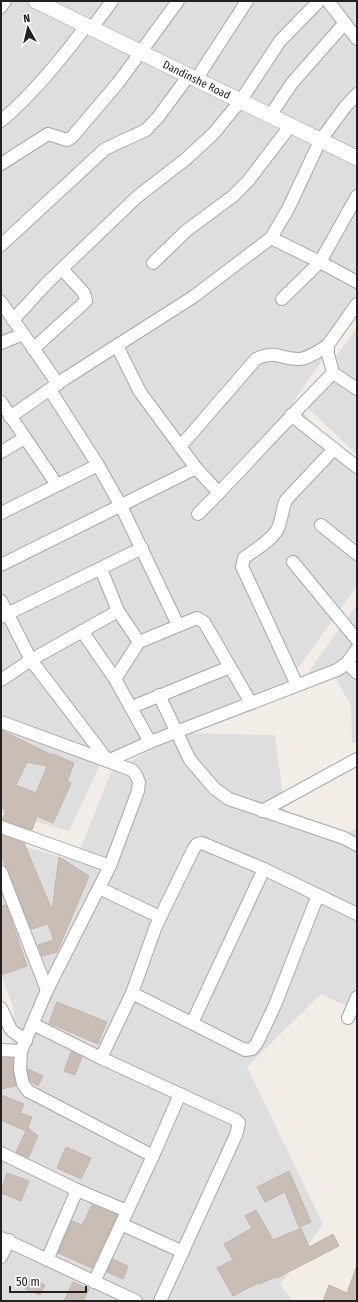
<svg xmlns="http://www.w3.org/2000/svg" width="358" height="1302" viewBox="0 0 358 1302" font-family="'Fira Sans Condensed',sans-serif">
<style>
.residential{fill:#dfdede}
.building{fill:#c8beb6;stroke:#c5b4a8;fill-rule:evenodd}
.lines{fill:none;stroke-linecap:round;stroke-linejoin:round}
.minor-casing{stroke:#a8a8a8;stroke-width:14}
.tertiary-casing{stroke:#a8a8a8;stroke-width:16}
.minor{stroke:#fff;stroke-width:12}
.tertiary{stroke:#fff;stroke-width:15}
.labels{text-anchor:middle;stroke-width:3;stroke-linejoin:round;paint-order:stroke}
.street-label{font-size:11px;fill:#212121;stroke:#fff}
</style>
<rect width="100%" height="100%" fill="#f2eee7"/>
<!-- residential -->
<g class="residential">
<polygon points="1,1 357,1 357,311 293,402 357,468 357,586 281,692 103,759 69,831 1,812"/>
<polygon points="357,327 357,455 303,403"/>
<polygon points="357,604 357,743 352,743 351,706 333,673 308,673"/>
<polygon points="181,733 275,735 286,819 340,839 357,827 357,1011 321,994 247,1067 323,1224 280,1285 293,1301 1,1301 1,1050 12,1050 14,1010 1,975 1,840 79,862 81,847 111,772"/>
</g>
<!-- building -->
<g class="building">
<path d="M1,730L52,755L53,754L74,763L67,781L71,783L53,823L37,816L32,830L2,820L6,810L1,808ZM27,762L47,766L36,793L16,785Z"/>
<polygon points="1,835 24,843 52,910 59,857 89,876 57,952 42,956 38,945 54,940 48,924 31,929 1,855"/>
<polygon points="6,905 27,966 1,975 1,906"/>
<polygon points="57,1002 107,1022 98,1044 49,1023"/>
<polygon points="71,1052 82,1057 75,1075 64,1071"/>
<polygon points="1,1058 13,1058 13,1071 16,1086 1,1089"/>
<polygon points="28,1069 43,1076 38,1086 30,1081"/>
<polygon points="1,1095 24,1104 20,1113 32,1117 28,1128 38,1136 28,1158 16,1152 26,1131 1,1120"/>
<polygon points="66,1147 91,1158 81,1179 57,1168"/>
<polygon points="289,1171 311,1222 299,1227 285,1192 265,1202 257,1187"/>
<polygon points="7,1173 29,1181 21,1201 1,1193"/>
<polygon points="92,1205 117,1215 92,1268 58,1253 72,1221 82,1225"/>
<polygon points="256,1210 273,1240 301,1228 309,1247 333,1234 339,1246 277,1278 276,1277 259,1284 258,1283 233,1296 217,1268 233,1260 224,1244 252,1228 245,1216"/>
<polygon points="113,1259 128,1266 123,1279 107,1272"/>
<polygon points="356,1268 357,1301 323,1301 329,1285 347,1293"/>
<polygon points="30,1278 45,1285 40,1295 25,1289"/>
<polygon points="73,1282 89,1289 83,1301 64,1301"/>
</g>
<g class="lines">
<defs>
<g id="minor">
<polyline points="328,1 357,39"/>
<polyline points="1,7 5,1"/>
<polyline points="92,28 112,1"/>
<polyline points="197,78 247,1"/>
<polyline points="270,116 292,83 344,24"/>
<path d="M1,121C34,93 61,59 87,25"/>
<polyline points="1,164 48,134 67,140 72,137 118,83 178,1"/>
<polyline points="271,238 320,262 357,282"/>
<polyline points="1,245 105,149 146,130 159,116 189,75"/>
<polyline points="153,263 186,231 233,196 248,181 291,125"/>
<polyline points="282,299 320,262 357,196"/>
<polyline points="1,302 58,384"/>
<polyline points="13,320 47,283 138,196 186,159 214,133 241,100 280,41 319,1"/>
<polyline points="1,343 23,334"/>
<polyline points="117,346 140,392 196,468"/>
<polyline points="33,349 86,301 84,293 62,269"/>
<polyline points="333,373 328,354 328,345 357,304"/>
<polyline points="50,390 98,465 121,506 178,625"/>
<polyline points="1,402 57,485"/>
<polyline points="291,415 357,467"/>
<polyline points="10,417 66,378 193,297 271,238 288,209 320,141 345,107 357,94"/>
<path d="M180,447L256,359C278,349 281,360 300,359C310,358 320,350 328,345"/>
<polyline points="1,452 25,438"/>
<polyline points="1,513 98,465"/>
<path d="M198,514C244,468 287,419 333,373L357,389"/>
<polyline points="321,525 357,554"/>
<polyline points="293,562 357,640"/>
<polyline points="1,565 196,468 219,493"/>
<polyline points="101,569 118,611"/>
<polyline points="1,601 31,660 108,761 150,742 337,670 347,663 357,649"/>
<polyline points="1,617 142,548"/>
<polyline points="82,631 115,679 150,742"/>
<polyline points="347,663 357,673"/>
<polyline points="115,679 139,642 197,618 204,622 251,703"/>
<polyline points="1,680 31,660 118,611 139,642"/>
<path d="M297,685L246,575L242,567L244,558C254,550 273,540 278,528C282,519 282,509 286,500L334,449"/>
<polyline points="159,695 190,760 215,789 229,799 344,838 357,845"/>
<polyline points="132,707 230,667"/>
<polyline points="1,722 132,770 136,775 139,782 138,791 110,866"/>
<polyline points="262,811 357,759"/>
<polyline points="1,827 110,866 47,990 21,1051 20,1070 23,1084 28,1091 153,1156"/>
<polyline points="1,872 47,990"/>
<polyline points="99,888 160,917"/>
<polyline points="132,993 245,1050 252,1049 257,1043 275,1005 318,895"/>
<polyline points="1,1008 11,1030 26,1041"/>
<polyline points="348,1018 357,997"/>
<polyline points="192,1023 264,869"/>
<polyline points="33,1024 101,1058 236,1120 239,1123 236,1135 160,1301"/>
<polyline points="1,1050 21,1051"/>
<polyline points="101,1058 132,993 156,926 193,850 197,844 202,843 264,869 357,914"/>
<polyline points="1,1153 77,1190 127,1211"/>
<polyline points="121,1224 183,1252"/>
<polyline points="1,1238 136,1301"/>
<polyline points="1,1257 9,1240"/>
<polyline points="47,1260 77,1190"/>
<polyline points="94,1282 153,1156 180,1094"/>
</g>
<g id="tertiary">
<path id="s1" d="M36,1L357,158"/>
</g>
</defs>
<!-- minor casing -->
<use href="#minor" class="minor-casing"/>
<!-- tertiary casing -->
<use href="#tertiary" class="tertiary-casing"/>
<!-- minor -->
<use href="#minor" class="minor"/>
<!-- tertiary -->
<use href="#tertiary" class="tertiary"/>
</g>
<g class="labels">
<!-- street labels -->
<g class="street-label">
<text dy="4" stroke="none"><textPath href="#s1" startOffset="179">Dandinshe Road</textPath></text>
</g>
</g>
<!-- border -->
<rect width="358" height="1302" fill="none" stroke="#212121" stroke-width="4"/>
<!-- north arrow -->
<g transform="translate(28 28) rotate(352)" stroke="#ffffff" stroke-width="3" paint-order="stroke">
<path d="M0-3L7 15L0 10L-7 15Z" fill="#212121"/>
<text y="-6" font-size="11" font-weight="bold" text-anchor="middle" fill="#212121">N</text>
</g>
<!-- scale -->
<path d="M10 1286v6h76v-6" fill="none" stroke="#212121" stroke-width="2"/>
<text x="16" y="1286" font-size="12" fill="#212121" stroke="#ffffff" stroke-width="3" paint-order="stroke">50 m</text>
</svg>
